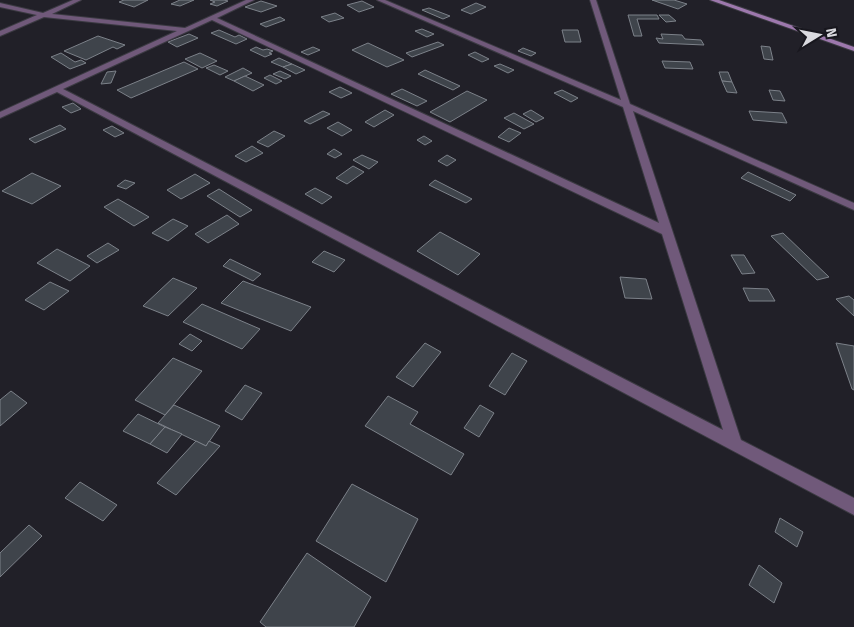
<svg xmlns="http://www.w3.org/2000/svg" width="854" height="627" viewBox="0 0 854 627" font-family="'Fira Sans',sans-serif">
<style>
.building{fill:#3f444b;stroke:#7c8189}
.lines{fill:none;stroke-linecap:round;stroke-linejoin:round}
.street-casing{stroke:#3b3a42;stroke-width:2}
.secondary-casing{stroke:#3b3a42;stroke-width:2}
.street{fill:#70597a;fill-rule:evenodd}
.secondary{fill:#9d78ad;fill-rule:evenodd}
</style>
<rect width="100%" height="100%" fill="#212028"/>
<!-- building -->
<g class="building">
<polygon points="124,0 148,0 134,7 119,2"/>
<polygon points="180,0 194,0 180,6 171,4"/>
<polygon points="210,0 224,0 228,1 217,6 210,4 215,2"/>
<polygon points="652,0 674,0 687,4 678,9"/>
<polygon points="261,1 277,6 261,12 245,7"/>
<polygon points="362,1 374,7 359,12 347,5"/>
<polygon points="476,3 486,7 471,14 461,10"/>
<polygon points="429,8 450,16 443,19 422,10"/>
<polygon points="335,13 344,18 329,22 321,17"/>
<polygon points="628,15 657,15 659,19 637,19 642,36 634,36"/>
<polygon points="659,15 669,15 676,21 666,22"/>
<polygon points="280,17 285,20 266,27 260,24"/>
<polygon points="422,29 434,34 427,37 415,31"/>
<polygon points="219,30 235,37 239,35 247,39 236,44 211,33"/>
<polygon points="562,30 578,30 581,42 565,42"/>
<polygon points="189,34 198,38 177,47 168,42"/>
<polygon points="661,34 682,35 685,39 701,40 704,45 659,43 656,38 663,39"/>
<polygon points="98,36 125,45 117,49 113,47 86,60 64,51"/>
<polygon points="438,42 444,45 412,57 406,53"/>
<polygon points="368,43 404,60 387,67 352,50"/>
<polygon points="761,46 770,47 773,60 764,59"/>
<polygon points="256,47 263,50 267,49 273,51 269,53 272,54 265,57 250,50"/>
<polygon points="313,47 320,50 308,55 301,52"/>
<polygon points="523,48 536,53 531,56 518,51"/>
<polygon points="475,52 489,59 482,62 468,55"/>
<polygon points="61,53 75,62 81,60 86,63 70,69 51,57"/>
<polygon points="200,53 217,61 202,68 185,59"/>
<polygon points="279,58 292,64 283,67 271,62"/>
<polygon points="662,61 690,62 693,69 665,68"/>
<polygon points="184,62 198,69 131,98 117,90"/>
<polygon points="292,64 305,70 296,74 283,67"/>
<polygon points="500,64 514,70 508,73 494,66"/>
<polygon points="214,65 228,71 220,75 206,68"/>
<polygon points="243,68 252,73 234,81 225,77"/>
<polygon points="425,70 460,86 453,90 418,74"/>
<polygon points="116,71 111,83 101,84 107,72"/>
<polygon points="280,71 291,76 285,79 273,74"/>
<polygon points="719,72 728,72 732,82 722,81"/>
<polygon points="270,75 282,81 276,84 264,78"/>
<polygon points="245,76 264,85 253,91 234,81"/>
<polygon points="722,81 732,82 737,93 727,92"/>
<polygon points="340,87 352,93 341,98 329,92"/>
<polygon points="402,89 427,101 417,106 391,94"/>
<polygon points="562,90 578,98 571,102 554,93"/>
<polygon points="769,90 780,91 785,101 773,100"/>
<polygon points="467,91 487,100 450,122 430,112"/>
<polygon points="73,103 81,109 71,113 62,107"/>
<polygon points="385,110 394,115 374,127 365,122"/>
<polygon points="531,110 544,118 536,122 523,114"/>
<polygon points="323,111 330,114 310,124 304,121"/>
<polygon points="749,111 782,113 787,123 753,120"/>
<polygon points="514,113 534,124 524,129 504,118"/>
<polygon points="338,122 352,130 342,136 327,128"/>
<polygon points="60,125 66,129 35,143 29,139"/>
<polygon points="112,126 124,133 115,137 103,130"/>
<polygon points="509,128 521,133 509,142 498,137"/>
<polygon points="274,131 285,136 268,147 257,142"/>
<polygon points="424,136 432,141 425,145 417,140"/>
<polygon points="252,146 263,153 246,162 235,156"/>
<polygon points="334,149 342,154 335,158 327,154"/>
<polygon points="362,155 378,162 369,169 353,160"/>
<polygon points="447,155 456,160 447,166 438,161"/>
<polygon points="353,166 364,172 347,184 336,178"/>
<polygon points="748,172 796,195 790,201 741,178"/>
<polygon points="32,173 61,186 32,204 2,191"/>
<polygon points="195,174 210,183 181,199 167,190"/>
<polygon points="125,180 135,183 126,189 117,186"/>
<polygon points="435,180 472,199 466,203 429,185"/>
<polygon points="315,188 332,197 322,204 305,194"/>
<polygon points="219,189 252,210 240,217 207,196"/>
<polygon points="118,199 149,217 134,226 104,207"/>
<polygon points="227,215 239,224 208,243 195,234"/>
<polygon points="173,219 188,226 168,241 152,233"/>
<polygon points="440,232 480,254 458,275 417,251"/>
<polygon points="783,233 829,277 817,280 771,236"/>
<polygon points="108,243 119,250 97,263 87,256"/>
<polygon points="57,249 90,266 70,281 37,263"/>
<polygon points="324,251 345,260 334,272 312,262"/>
<polygon points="731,255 744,255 755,273 742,274"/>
<polygon points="230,259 261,274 253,281 223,266"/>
<polygon points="620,277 646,279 652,299 625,298"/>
<polygon points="173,278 197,288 168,316 143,306"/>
<polygon points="243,281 311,307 291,331 221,303"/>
<polygon points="50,282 69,291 44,310 25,300"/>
<polygon points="743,288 768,289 775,301 749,301"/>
<polygon points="849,296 854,300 854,316 836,299"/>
<polygon points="202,304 260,329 242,349 183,322"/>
<polygon points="190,334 202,341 192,351 179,344"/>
<polygon points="425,343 441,352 413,387 396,377"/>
<polygon points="836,343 854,346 854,390 852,389"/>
<polygon points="512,353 527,361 505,395 489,386"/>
<polygon points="173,358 202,371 165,415 135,400"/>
<polygon points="245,385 262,393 242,420 225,411"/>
<polygon points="11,391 27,403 0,426 0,400"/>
<polygon points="388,396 418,412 410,424 464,454 451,475 365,426"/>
<polygon points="174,405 220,426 206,446 158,423"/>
<polygon points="480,405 494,413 479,437 464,428"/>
<polygon points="138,414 165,427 150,444 123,431"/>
<polygon points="165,427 182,434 167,453 150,444"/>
<polygon points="196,441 206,446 209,441 220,446 176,495 157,483"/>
<polygon points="80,482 117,505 103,521 65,498"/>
<polygon points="352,484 418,519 386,582 316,541"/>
<polygon points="780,518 803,532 797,547 775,532"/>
<polygon points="29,525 42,536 0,577 0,553"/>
<polygon points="307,553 371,597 354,627 266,627 260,622"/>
<polygon points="759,565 782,583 774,603 749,585"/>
</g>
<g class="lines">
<defs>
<path id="street" d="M73,0H81L52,14L185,28L246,0H254L217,18L659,223L623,107L377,0H385L621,100L590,0H596L630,104L854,203V210L633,111L741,440L854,498V515L57,92L0,118V112L177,31L44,17L0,36V31L37,15L0,7V3L43,13ZM212,20L662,234L723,430L63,89Z"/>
<polygon id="secondary" points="710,0 719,0 854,47 854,51"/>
</defs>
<!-- street casing -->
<use href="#street" class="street-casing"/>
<!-- secondary casing -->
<use href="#secondary" class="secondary-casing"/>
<!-- street -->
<use href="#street" class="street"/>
<!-- secondary -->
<use href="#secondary" class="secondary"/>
</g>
<!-- north arrow -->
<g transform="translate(819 35) rotate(80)" stroke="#18171e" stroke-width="4" paint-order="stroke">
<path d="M0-4L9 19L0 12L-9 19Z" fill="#dadadf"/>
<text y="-8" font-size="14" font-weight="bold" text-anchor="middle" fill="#dadadf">N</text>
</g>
</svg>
